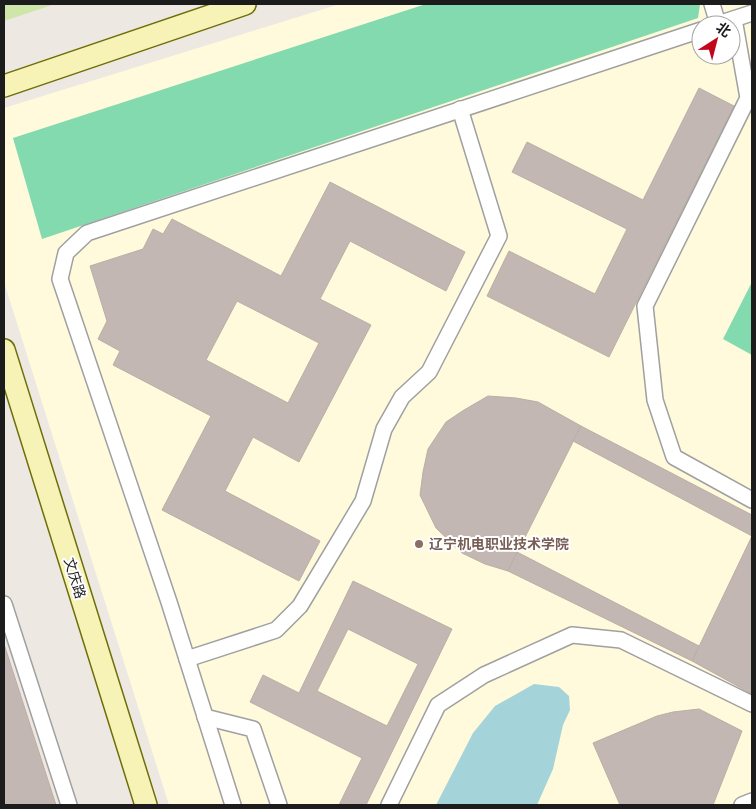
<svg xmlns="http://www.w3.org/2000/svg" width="756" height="809" viewBox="0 0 756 809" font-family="'Titillium Web','Noto Sans SC',sans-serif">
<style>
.education{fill:#fefadb;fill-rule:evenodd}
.grass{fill:#cee6a9}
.pitch{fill:#82daae}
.water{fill:#a4d4da}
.building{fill:#c2b7b2;stroke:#beada5;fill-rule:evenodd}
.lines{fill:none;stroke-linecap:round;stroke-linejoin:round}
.street-casing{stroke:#a0a0a0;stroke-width:18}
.secondary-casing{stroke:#6e6e08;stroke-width:24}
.street{stroke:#fff;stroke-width:15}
.secondary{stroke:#f7f3b7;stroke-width:21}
.education-dot{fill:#8d6e63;stroke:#fff;stroke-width:2}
.labels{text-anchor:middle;stroke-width:4;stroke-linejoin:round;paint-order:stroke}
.education-label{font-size:14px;font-weight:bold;fill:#785e54;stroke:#fff;text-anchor:start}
.street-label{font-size:14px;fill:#1c1c1c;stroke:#fff}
</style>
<rect width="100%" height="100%" fill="#ede8e2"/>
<!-- education -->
<path class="education" d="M340,4H752V805H169L4,282V108ZM701,25H731V55H701Z"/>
<!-- grass -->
<polygon class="grass" points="4,4 55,4 4,21"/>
<!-- pitch -->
<g class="pitch">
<polygon points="426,4 700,4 698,18 42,239 13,138"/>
<polygon points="752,282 752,355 723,339"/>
</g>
<!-- water -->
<polygon class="water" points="534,684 559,687 569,696 570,710 563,725 553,769 537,805 436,805 473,733 495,706"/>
<!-- building -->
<g class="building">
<polygon points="699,88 734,106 609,357 487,296 509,251 595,294 627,229 512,172 527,142 643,200"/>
<path d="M330,182L465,252L446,291L350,241L320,299L371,325L299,462L253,437L225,491L320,541L299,581L162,510L211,416L113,365L120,351L98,339L107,321L90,266L143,249L153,229L163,234L172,219L281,276ZM237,301L319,343L288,403L206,360Z"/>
<polygon points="488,396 516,398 538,402 581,426 508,571 485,564 462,553 436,528 420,495 423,472 428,449 446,422 464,410"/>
<polygon points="581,426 752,515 752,536 573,441"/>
<polygon points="752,536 752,694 692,661"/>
<polygon points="517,552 699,646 692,661 508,571"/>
<path d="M353,581L452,629L366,805H339L362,758L250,702L263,675L299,693ZM348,629L418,664L387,726L317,691Z"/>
<polygon points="4,644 56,805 4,805"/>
<polygon points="699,709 742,731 713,805 620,805 593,743 657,716 673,712"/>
</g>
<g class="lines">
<defs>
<g id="street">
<polyline points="712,4 718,24 715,25"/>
<polyline points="734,19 748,98 645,306 655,400 674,457 752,500"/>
<polyline points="718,24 752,13"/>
<polyline points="4,604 69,805"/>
<polyline points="187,659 276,630 300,606 363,501 384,429 402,397 429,372 499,236 460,109"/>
<polyline points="205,717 253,729 279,805"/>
<polyline points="233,805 169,602 60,279 66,253 87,233 701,30"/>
<polyline points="389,805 438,705 484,675 572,635 621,640 752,704"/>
<polyline points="742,805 752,801"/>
</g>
<g id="secondary">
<polyline points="4,86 245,4"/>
<polyline points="4,350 146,805"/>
</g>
</defs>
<!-- street casing -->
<use href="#street" class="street-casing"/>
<!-- secondary casing -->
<use href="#secondary" class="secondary-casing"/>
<!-- street -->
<use href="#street" class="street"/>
<!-- secondary -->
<use href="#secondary" class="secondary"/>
</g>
<!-- markers -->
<circle class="education-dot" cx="419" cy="544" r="5"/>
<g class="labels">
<!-- education labels -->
<g class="education-label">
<text x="429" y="549">辽宁机电职业技术学院</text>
</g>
<!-- street labels -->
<g class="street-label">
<text transform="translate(75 578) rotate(73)" y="5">文庆路</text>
</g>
</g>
<!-- border -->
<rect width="756" height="809" fill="none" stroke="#1c1c1c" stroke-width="10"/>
<!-- north arrow -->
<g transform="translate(716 40) rotate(36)"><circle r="24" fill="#ffffff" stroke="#a4a4a4"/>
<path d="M0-4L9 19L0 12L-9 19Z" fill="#c2071d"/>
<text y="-8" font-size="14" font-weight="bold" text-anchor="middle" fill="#1c1c1c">北</text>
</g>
</svg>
